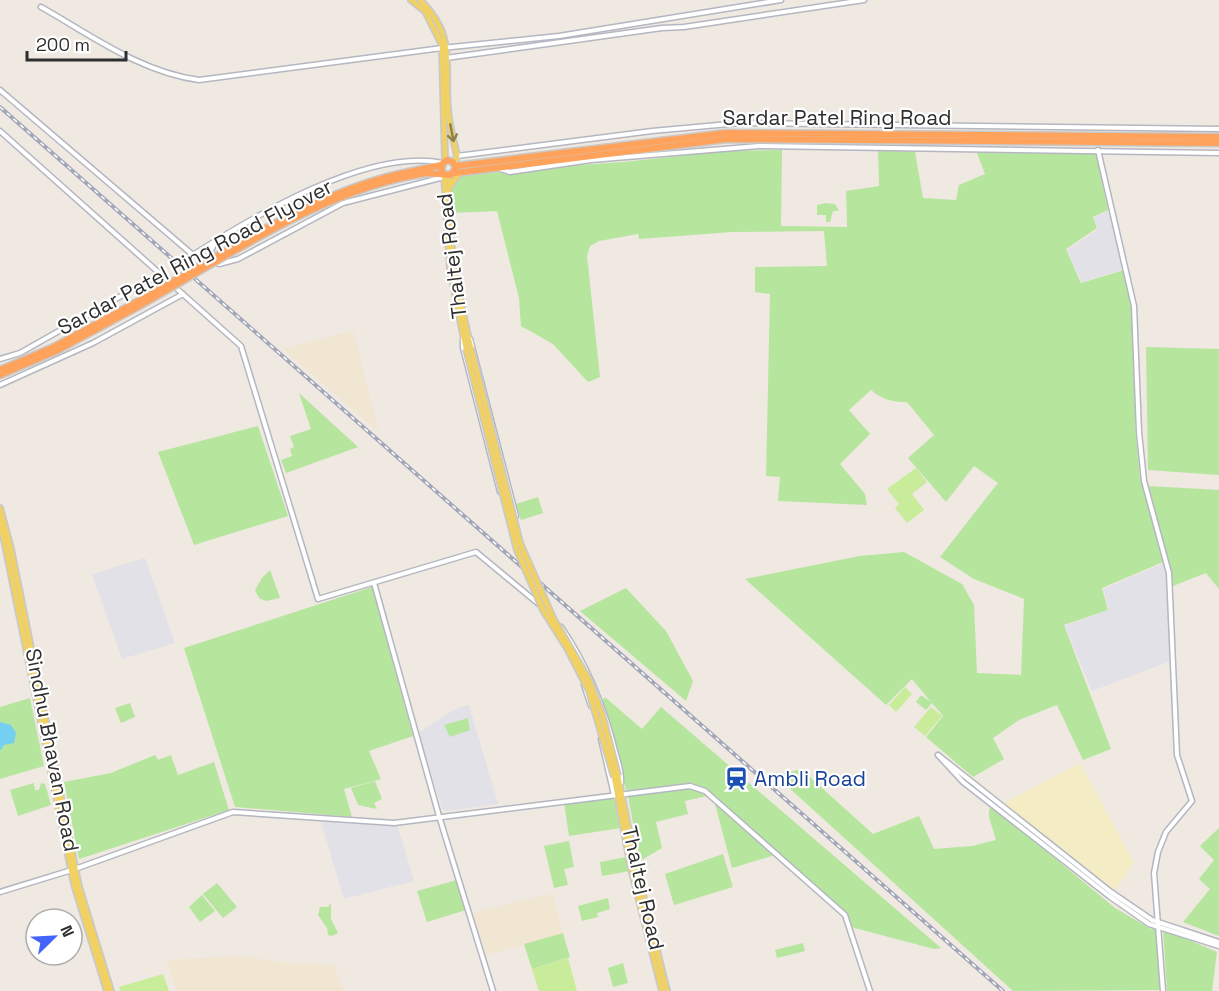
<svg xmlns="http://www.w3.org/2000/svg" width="1219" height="991" viewBox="0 0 1219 991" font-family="'Space Grotesk',sans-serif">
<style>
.industrial{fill:#e3e1e8}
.education{fill:#f0e6d1}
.green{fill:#b6e59e}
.sand{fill:#f3ecc5}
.pitch{fill:#c9ec9a}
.water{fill:#75cff0}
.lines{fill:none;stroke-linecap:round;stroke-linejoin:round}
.minor-casing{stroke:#b4b7c1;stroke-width:7}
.major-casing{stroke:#c9c9c9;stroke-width:8}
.highway-casing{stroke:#c9c9c9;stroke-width:9}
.minor{stroke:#fff;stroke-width:4}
.major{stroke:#f2d163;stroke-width:4.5}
.highway{stroke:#ffa35c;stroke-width:6}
.rail-casing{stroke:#a3a6b8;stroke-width:4}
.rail{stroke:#fff;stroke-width:1.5;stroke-dasharray:4.5;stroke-linecap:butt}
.major-bridge-casing{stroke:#c9c9c9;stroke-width:8;stroke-linecap:butt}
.highway-bridge-casing{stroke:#c9c9c9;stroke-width:9;stroke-linecap:butt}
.major-bridge{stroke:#f2d163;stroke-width:4.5}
.highway-bridge{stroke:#ffa35c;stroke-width:6}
.oneway{stroke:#908048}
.labels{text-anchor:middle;stroke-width:4.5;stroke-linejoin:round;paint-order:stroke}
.street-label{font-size:21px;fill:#2e2e2e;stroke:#fff}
.transit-label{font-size:21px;fill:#164399;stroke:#fff;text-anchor:start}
</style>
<rect width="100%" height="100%" fill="#efe9e1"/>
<!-- industrial -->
<g class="industrial">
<polygon points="1108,211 1124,269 1082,282 1067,250 1097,230 1094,217"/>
<polygon points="145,558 175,643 122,659 92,574"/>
<polygon points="1164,563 1169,590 1171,661 1092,691 1065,626 1109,610 1103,589"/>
<polygon points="469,705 498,804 446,811 442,808 418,733 457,708"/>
<polygon points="321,822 397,824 414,881 344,899"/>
</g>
<!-- education -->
<g class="education">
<polygon points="352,331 354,333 378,431 283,349"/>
<polygon points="553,893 563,933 486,955 472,913"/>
<polygon points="241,956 287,963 334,965 344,991 177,991 167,960"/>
</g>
<!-- green -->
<g class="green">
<path d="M782,150L781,226L847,227L846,191L879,186L878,150L915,152L923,198L956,200L959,185L985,174L977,153L1096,154L1108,210L1093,217L1097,228L1066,249L1081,283L1124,270L1135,330V427L1140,477L1163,562L1102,588L1108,610L1064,625L1111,749L1083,760L1057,705L1019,720L993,738L1004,759L973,777L926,737L943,716L932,703L926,710L916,702L921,695L931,702L912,679L886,705L745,579L860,556L904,552L962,584L974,605L977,673L1021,675L1024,599L974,579L940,557L998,483L974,466L946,502L908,458L934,435L907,402C892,402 883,400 871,390L849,410L870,434L840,464L865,494L867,505L778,501L780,477L766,476L770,294L755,292V267L827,266L824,231L732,232L639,239L638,234L599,241L590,246L587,256L600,377L588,382L553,344L521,326L519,298L497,211L452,213L451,189L463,173L623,162L728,151Z"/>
<polygon points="826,203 835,204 839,211 833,211 830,222 826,222 826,215 817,215 817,205"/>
<polygon points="1146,347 1219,349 1219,475 1148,470"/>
<polygon points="299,393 358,447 286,473 281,460 292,456 290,449 294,447 290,436 311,429"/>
<polygon points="258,426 288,516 194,545 158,452"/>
<polygon points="1149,486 1219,490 1219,589 1206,573 1173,586"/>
<polygon points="538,497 543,513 521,520 516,504"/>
<polygon points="270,570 280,598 266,601 259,598 255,590 262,578"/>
<polygon points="372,587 413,736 369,751 381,779 344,789 352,817 235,807 184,648"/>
<polygon points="626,588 666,631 693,681 686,701 580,611"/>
<polygon points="605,697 642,729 661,707 941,948 934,949 851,927 845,914 699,787 626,790 602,701"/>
<polygon points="30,698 44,766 0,779 0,707"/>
<polygon points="130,703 135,717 121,723 115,708"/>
<polygon points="468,718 470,730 450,737 444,725"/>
<polygon points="155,755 158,760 171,755 178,775 214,762 229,810 79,859 64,782 111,773"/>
<polygon points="801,769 873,834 919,816 934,849 972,846 996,840 989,817 989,809 993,807 1115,908 1151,929 1156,929 1160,990 1013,991 776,776"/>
<polygon points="375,781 382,799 374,803 377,809 358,805 351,788"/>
<polygon points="34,783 35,790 39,790 41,783 45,784 51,805 18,816 10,790"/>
<polygon points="691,788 707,796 685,801 688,814 656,822 662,848 640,861 628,796"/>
<polygon points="615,796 621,828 569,836 564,803"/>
<polygon points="715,804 775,855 732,868"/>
<polygon points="1219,828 1219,936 1183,922 1210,889 1199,879 1214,860 1200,846"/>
<polygon points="569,841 574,867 564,869 568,885 554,888 544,846"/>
<polygon points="723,854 733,887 674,905 665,874"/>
<polygon points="626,857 630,871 602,876 600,862"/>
<polygon points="457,880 466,910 427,922 417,891"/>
<polygon points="217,883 237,907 223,918 203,894"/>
<polygon points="202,895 215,911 200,922 189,907"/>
<polygon points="608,898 610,909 597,913 598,917 582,921 578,906"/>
<polygon points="331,903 331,919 338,933 332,936 328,935 327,928 318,915 320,907 328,907"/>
<polygon points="1163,929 1217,952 1212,991 1167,991"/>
<polygon points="563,933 570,957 532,969 524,944"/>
<polygon points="803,943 805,951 777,958 775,950"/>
<polygon points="623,963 628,983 613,987 608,968"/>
</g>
<!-- sand -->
<polygon class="sand" points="1080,763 1134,862 1115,891 1004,803"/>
<!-- pitch -->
<g class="pitch">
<polygon points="916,468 927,482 912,494 924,510 907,523 895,508 899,504 887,489"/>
<polygon points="905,687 912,694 896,712 889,705"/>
<polygon points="931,707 942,716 925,736 914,727"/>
<polygon points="568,958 577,991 539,991 532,969"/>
<polygon points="163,974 169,991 120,991 119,987"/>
</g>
<!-- water -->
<polygon class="water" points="0,722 11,725 16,733 14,743 4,745 0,751"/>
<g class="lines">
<defs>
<g id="minor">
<path d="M41,7C91,35 140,72 199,80L442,48L559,36L781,0"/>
<polyline points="446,58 662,28 684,27 864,0"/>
<path d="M0,90L193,255C254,216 369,147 443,163"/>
<polyline points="0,131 241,346 318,599 476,552 540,605"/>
<polyline points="1098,150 1134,306 1139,432 1144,481 1169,573 1177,755 1192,801 1166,832 1158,852 1154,873 1163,991"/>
<polyline points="457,156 652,131 740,123 1219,129"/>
<polyline points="501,169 510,172 591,160 759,146 1219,153"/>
<polyline points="215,242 211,251 211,256 219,264 238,259 343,203 444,177"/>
<polyline points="463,339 463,348 500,492 505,493"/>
<polyline points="470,339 516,516 511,520"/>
<polyline points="0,359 20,353 160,274"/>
<polyline points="0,385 93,343 183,294"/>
<polyline points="374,583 439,816 493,991"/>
<path d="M561,627C587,665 604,706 615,751C618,762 622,772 621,783"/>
<polyline points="584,685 591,706"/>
<polyline points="601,739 614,795"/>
<polyline points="0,892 75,869 233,812 394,823 690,786 705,791 845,915 870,991"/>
<polyline points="1219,942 1152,920 1111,892 938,755 963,782 1109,896 1149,924 1219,946"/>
</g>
<g id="major">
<polyline points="411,0 425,11 442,45 445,161"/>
<path d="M420,0C457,36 444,64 448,110C449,125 454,141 457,156L455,163"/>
<polyline points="444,174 450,268 466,349"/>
<path d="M449,176C446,234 457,291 471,348"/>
<polyline points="449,187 460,173"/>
<polyline points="0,508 11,549 79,887 111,991"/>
<polyline points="0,520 74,884 107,991"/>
<polyline points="618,776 636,867 667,991"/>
<polyline points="614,777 631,868 662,991"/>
</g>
<g id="highway">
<polyline points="456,166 726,133 1219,137"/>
<polyline points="409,172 441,165"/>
<polyline points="455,173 727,139 1219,143"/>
<polyline points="410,176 426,173 451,175 456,168 453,162 447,160 443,163 441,170 444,174"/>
<polyline points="0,370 54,347 137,302"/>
<polyline points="0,375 56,351 139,306"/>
</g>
</defs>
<!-- minor casing -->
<use href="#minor" class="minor-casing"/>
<!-- major casing -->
<use href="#major" class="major-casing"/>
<!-- highway casing -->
<use href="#highway" class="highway-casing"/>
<!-- minor -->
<use href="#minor" class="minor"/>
<!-- major -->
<use href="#major" class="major"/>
<!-- highway -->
<use href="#highway" class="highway"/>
<defs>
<polyline id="rail" points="0,107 1003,991"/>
</defs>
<!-- rail casing -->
<use href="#rail" class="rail-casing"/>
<!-- rail -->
<use href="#rail" class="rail"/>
<defs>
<g id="major-bridge">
<polyline points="471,348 520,543 553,618 589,680 602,714 618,776"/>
<polyline points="466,349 517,550 543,610 567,648 589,691 614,777"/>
</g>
<g id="highway-bridge">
<path d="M137,302C221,256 315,190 409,172"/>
<path d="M139,306C223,259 315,195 410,176"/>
</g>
</defs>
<!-- major-bridge casing -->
<use href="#major-bridge" class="major-bridge-casing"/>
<!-- highway-bridge casing -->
<use href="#highway-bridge" class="highway-bridge-casing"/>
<!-- major-bridge -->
<use href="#major-bridge" class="major-bridge"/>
<!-- highway-bridge -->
<use href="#highway-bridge" class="highway-bridge"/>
</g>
<!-- one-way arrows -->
<defs><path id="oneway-shaft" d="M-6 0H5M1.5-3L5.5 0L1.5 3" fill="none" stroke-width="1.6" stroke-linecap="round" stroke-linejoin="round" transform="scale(1.5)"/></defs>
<use class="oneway" href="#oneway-shaft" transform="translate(452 133) rotate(79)"/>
<!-- icons -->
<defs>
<symbol id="station-bare" viewBox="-9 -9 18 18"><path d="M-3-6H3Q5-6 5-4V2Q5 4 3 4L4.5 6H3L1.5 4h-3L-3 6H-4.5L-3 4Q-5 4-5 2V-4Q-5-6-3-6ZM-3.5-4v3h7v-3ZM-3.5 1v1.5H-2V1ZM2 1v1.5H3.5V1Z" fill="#1a4fb4" stroke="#fff" stroke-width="2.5" paint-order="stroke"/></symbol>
</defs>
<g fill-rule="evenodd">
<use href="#station-bare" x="720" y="762" width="33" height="33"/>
</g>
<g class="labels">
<!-- street labels -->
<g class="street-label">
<text x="837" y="125">Sardar Patel Ring Road</text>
<text transform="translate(452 256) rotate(-97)" y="7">Thaltej Road</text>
<text transform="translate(195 257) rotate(-28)" y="7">Sardar Patel Ring Road Flyover</text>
<text transform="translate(52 750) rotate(79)" y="7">Sindhu Bhavan Road</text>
<text transform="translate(643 888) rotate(77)" y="7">Thaltej Road</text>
</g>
<!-- transit labels -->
<g class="transit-label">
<text x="754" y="786">Ambli Road</text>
</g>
</g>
<!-- north arrow -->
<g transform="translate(54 937) rotate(66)"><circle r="28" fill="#ffffff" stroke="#ababab" stroke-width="1.5"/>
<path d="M0-4.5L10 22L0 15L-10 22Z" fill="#4264fb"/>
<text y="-9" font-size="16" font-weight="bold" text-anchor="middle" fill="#2e2e2e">N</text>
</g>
<!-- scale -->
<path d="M27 51v9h99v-9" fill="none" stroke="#2e2e2e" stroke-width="3"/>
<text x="36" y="51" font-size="18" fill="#2e2e2e" stroke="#ffffff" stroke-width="4.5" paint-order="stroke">200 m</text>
</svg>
